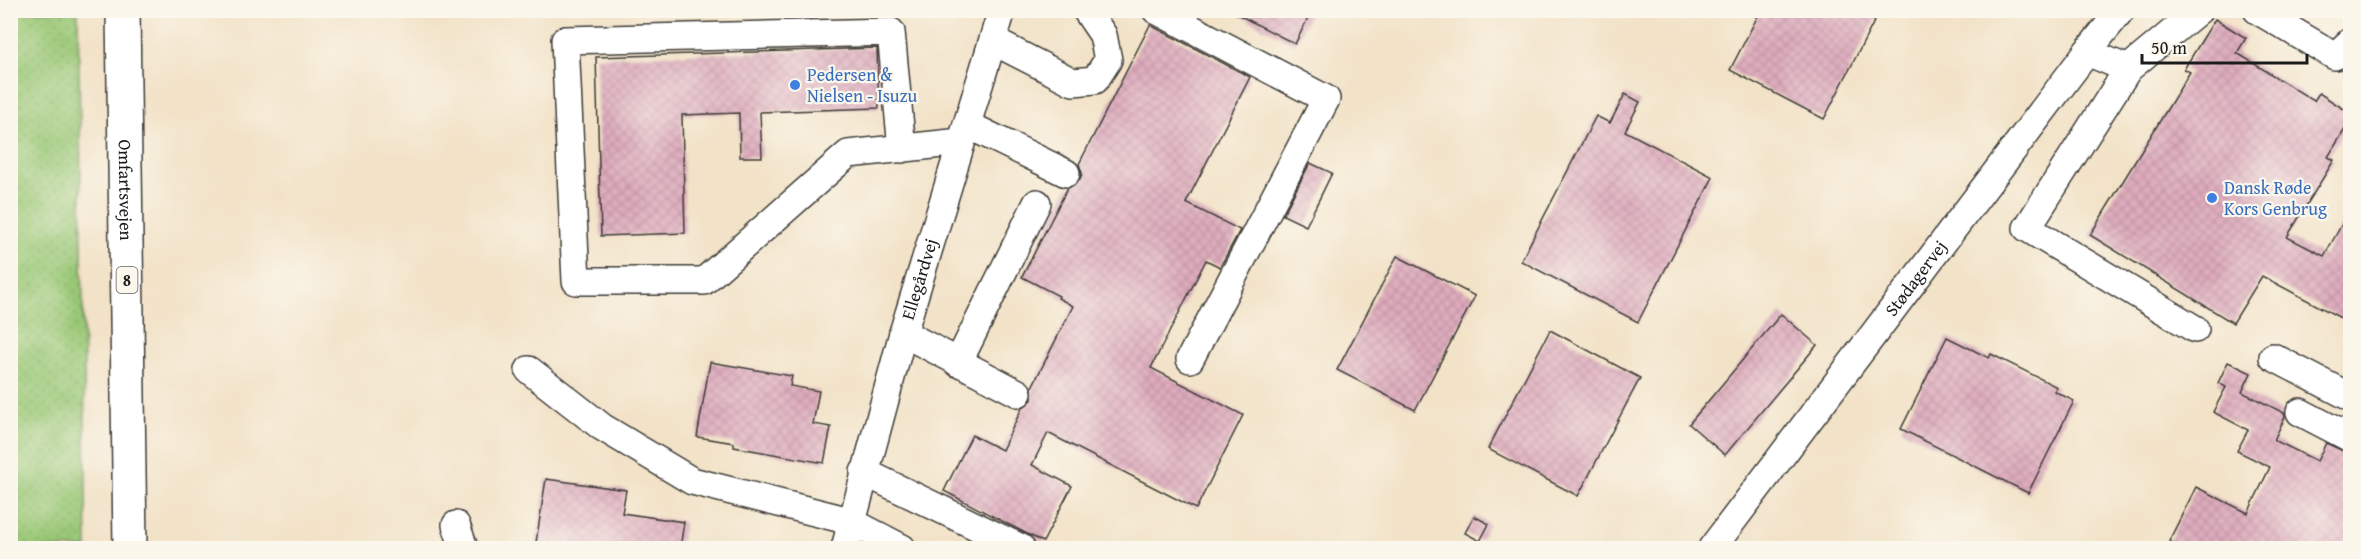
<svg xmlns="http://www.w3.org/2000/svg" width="2361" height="559" viewBox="0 0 2361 559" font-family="'Gentium Book Plus',serif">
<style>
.grass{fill:url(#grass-dots);stroke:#5b7249;stroke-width:1.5}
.building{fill:url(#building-cross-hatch)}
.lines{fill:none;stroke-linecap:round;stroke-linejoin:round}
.minor-casing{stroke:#3c3a36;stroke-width:30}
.highway-casing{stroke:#3c3a36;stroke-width:36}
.minor{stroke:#fff;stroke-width:27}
.highway{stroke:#fff;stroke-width:33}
.shop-dot{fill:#3f7fe0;stroke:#fbf7ec;stroke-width:2}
.labels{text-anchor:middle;stroke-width:4.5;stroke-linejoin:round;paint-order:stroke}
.shield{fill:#fbf7ec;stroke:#5f5e5a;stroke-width:1.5}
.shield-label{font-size:16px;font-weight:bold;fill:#1c1c1c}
.shop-label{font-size:18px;fill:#366cbe;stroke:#fbf7ec;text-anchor:start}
.street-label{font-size:18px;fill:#1c1c1c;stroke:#fbf7ec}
</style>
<defs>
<pattern id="grass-dots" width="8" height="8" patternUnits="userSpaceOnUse" patternTransform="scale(1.5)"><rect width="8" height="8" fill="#9ac876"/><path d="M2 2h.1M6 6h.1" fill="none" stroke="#84ab66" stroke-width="1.8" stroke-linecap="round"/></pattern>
<pattern id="building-cross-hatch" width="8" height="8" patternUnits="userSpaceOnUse" patternTransform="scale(1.5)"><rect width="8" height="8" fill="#deacbd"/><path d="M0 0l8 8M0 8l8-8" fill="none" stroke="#be93a2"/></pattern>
</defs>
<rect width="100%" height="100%" fill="#fbf7ec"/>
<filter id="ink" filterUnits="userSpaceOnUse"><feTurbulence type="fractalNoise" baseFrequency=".0167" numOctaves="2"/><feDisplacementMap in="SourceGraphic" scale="12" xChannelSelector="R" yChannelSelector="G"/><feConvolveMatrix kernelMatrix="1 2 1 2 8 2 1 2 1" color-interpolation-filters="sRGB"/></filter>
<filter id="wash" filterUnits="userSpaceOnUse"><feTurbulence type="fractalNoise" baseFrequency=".008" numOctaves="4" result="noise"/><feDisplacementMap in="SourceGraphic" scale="24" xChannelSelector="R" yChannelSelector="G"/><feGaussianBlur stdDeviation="1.35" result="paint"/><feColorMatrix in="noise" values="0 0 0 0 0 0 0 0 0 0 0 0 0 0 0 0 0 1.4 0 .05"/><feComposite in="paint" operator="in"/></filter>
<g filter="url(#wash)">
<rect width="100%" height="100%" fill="#f2e2c7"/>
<!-- grass -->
<polygon class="grass" points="10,11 78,11 87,548 11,548"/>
<g id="blocks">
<!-- building -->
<g class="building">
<polygon points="1229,10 1312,10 1295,44"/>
<polygon points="1761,10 1880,10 1824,119 1730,70"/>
<polygon points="2215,19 2246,38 2237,53 2314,101 2319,93 2350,113 2350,121 2328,157 2334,160 2287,237 2324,256 2350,210 2350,323 2262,276 2233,323 2090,235 2190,72 2184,69"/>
<polygon points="1150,25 1250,77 1186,203 1240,230 1220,267 1206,260 1151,368 1243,415 1196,509 1048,433 1032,465 1072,486 1043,542 944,491 972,435 1002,450 1022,408 1032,400 1032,387 1073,306 1058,298 1059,296 1022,277 1067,189 1080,180 1082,173 1079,164"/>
<polygon points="877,48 879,108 760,112 762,157 740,157 739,113 682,115 685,233 601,236 596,57"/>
<polygon points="1625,94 1640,102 1625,131 1713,177 1638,322 1521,261 1596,116 1610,123"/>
<polygon points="1310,163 1332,173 1306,226 1283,215"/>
<polygon points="1397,256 1475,296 1415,410 1337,370"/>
<polygon points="1781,314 1817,345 1725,455 1689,424"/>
<polygon points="1550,330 1640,378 1578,496 1488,449"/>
<polygon points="1947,337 1989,358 1991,354 2057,387 2054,391 2074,401 2028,493 1901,429"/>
<polygon points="710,362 792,376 790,386 819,391 813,424 831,427 824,463 734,447 734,443 697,437"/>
<polygon points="2228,362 2251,373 2242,392 2284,413 2285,417 2274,440 2317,461 2326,443 2350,454 2350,539 2346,549 2172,549 2175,544 2169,541 2196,487 2248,513 2270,467 2237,451 2248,430 2213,412 2226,387 2218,383"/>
<polygon points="546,479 626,490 622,513 684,522 680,549 535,549"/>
<polygon points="1474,516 1489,524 1480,541 1465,533"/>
</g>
</g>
</g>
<g filter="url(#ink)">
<use href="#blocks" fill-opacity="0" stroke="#3c3a36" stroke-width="1.5"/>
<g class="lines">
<defs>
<g id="minor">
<polyline points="1156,10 1326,99 1190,359"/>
<polyline points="2257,10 2335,56 2350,42"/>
<polyline points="993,41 1073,82 1095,80 1108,60 1103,35 1086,10"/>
<polyline points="2087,52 2128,69 2199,10"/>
<polyline points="2128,69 2027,228 2195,329"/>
<polyline points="968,125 1066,173"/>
<polyline points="902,149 891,32 565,40 576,281 704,281 848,154 961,142"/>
<polyline points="903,333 1018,393"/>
<polyline points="2273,357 2350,397"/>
<polyline points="958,363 1037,203"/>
<polyline points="529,370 602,427 692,481 850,521 902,548"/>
<polyline points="2300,412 2350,438"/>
<polyline points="864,472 1021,548"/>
<polyline points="456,525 464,548"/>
<path id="s1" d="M845,548L903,333L1002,10"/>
<path id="s2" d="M1712,548L2087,52L2121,10"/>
</g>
<g id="highway">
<path id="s3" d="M123,10L130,548"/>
</g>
</defs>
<!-- minor casing -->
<use href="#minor" class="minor-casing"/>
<!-- highway casing -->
<use href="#highway" class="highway-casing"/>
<!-- minor -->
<use href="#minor" class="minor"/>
<!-- highway -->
<use href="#highway" class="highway"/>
</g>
</g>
<!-- markers -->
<g class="shop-dot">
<circle cx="795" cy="85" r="6"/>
<circle cx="2212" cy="198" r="6"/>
</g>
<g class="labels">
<!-- shield labels -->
<rect class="shield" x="116.5" y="267" width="21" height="26" rx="4.5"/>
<g class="shield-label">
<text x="127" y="286">8</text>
</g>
<!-- shop labels -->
<g class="shop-label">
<text x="807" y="81">Pedersen &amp;<tspan x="807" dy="21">Nielsen - Isuzu</tspan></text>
<text x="2224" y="194">Dansk Røde<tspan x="2224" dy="21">Kors Genbrug</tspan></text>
</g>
<!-- street labels -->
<g class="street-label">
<text dy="6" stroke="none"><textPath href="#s3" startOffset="180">Omfartsvejen</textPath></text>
<text dy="6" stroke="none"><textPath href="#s1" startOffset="279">Ellegårdvej</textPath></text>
<text dy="6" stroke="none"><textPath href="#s2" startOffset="338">Stødagervej</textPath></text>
</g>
</g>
<!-- margin -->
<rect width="2361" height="559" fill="none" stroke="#fbf7ec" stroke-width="36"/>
<!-- scale -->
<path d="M2142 54v9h165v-9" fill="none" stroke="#1c1c1c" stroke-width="3"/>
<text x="2151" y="54" font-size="18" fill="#1c1c1c" stroke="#fbf7ec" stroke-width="4.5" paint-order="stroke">50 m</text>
</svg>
